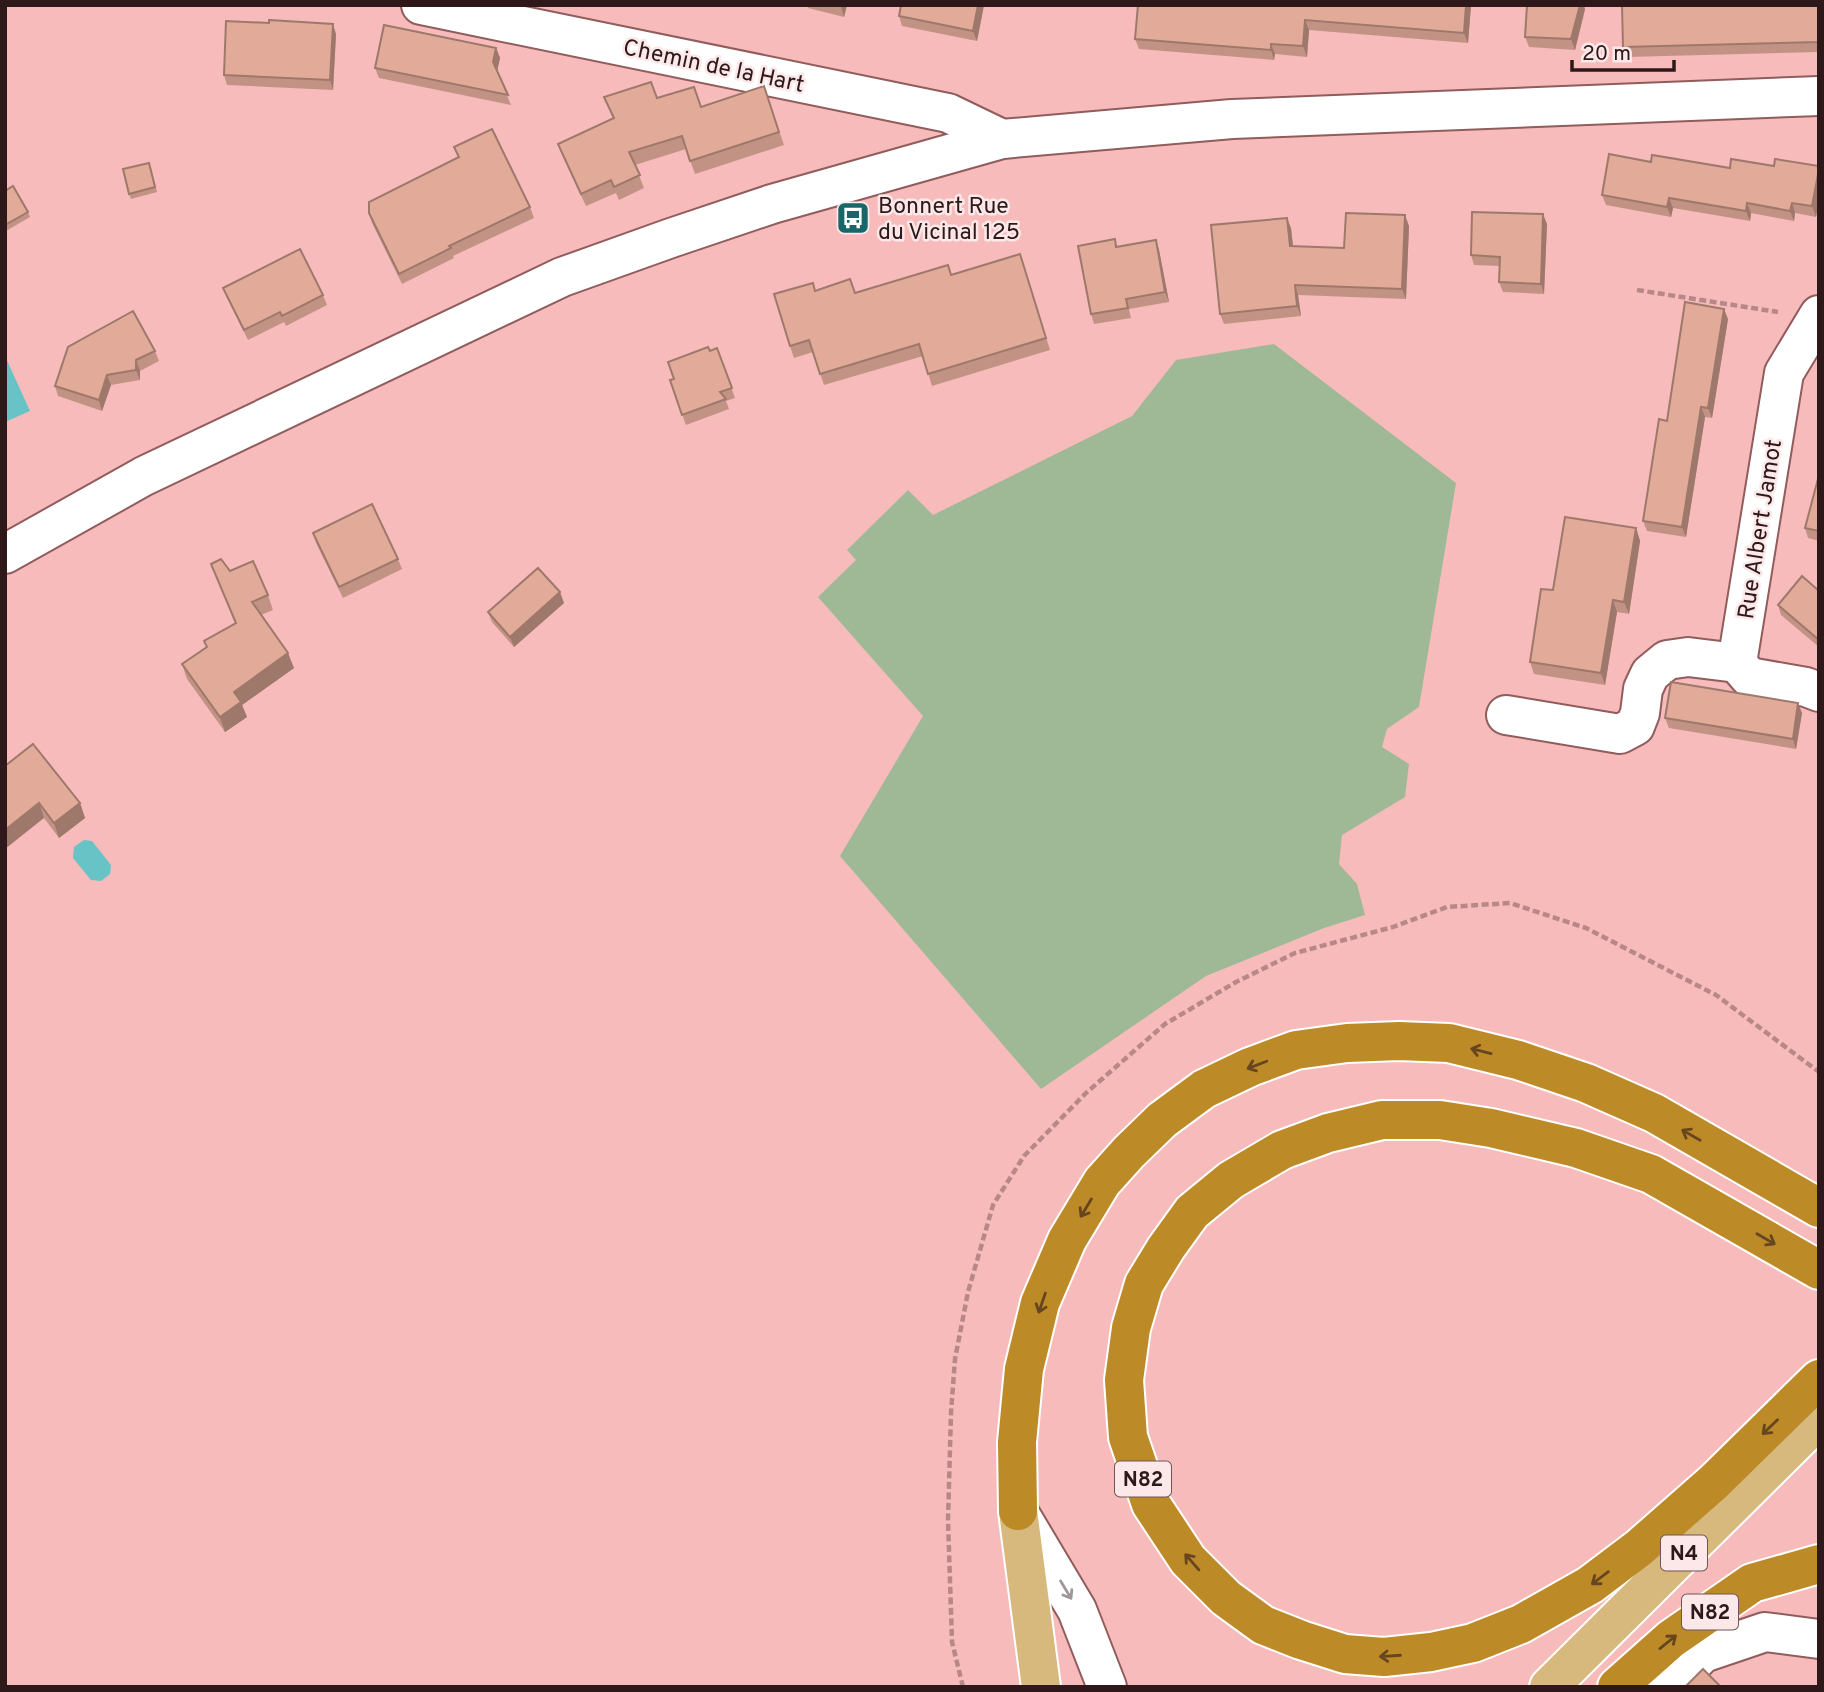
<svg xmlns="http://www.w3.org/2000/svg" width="1824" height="1692" viewBox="0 0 1824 1692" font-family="Overpass,sans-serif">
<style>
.green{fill:#9fb997}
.water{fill:#68c3c7}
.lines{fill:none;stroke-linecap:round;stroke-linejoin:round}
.minor-casing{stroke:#905c5c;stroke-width:42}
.major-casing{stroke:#fff;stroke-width:42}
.highway-casing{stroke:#fff;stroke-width:42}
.path{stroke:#b88889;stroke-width:4.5;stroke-dasharray:7 3.5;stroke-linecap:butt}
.minor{stroke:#fff;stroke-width:38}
.major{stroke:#d7b97e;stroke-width:38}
.highway{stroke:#bd8a28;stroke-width:38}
.wall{fill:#c29384}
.shaded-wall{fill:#9e786b}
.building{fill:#e2ab99;stroke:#9e786b;stroke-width:2}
.oneway{stroke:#67461f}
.oneway2{stroke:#a19798}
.labels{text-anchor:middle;stroke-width:5;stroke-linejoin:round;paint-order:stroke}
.shield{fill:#fce8e8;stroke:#6c5657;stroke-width:2}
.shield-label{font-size:21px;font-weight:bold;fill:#2e1819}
.street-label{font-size:23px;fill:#2e1819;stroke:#fce8e8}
.poi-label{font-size:23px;fill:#2e1819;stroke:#fce8e8;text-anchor:start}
</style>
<rect width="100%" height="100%" fill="#f7bbbb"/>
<!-- green -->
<polygon class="green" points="1274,344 1456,483 1419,707 1387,729 1382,747 1409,764 1405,797 1342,835 1339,864 1357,884 1365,915 1324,928 1206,976 1041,1089 840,856 923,716 818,597 856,560 847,550 908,490 933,515 1132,416 1176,360"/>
<!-- water -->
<g class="water">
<polygon points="5,356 30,411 5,422"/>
<polygon points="84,840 92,841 111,865 110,874 101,881 91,880 73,858 74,847"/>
</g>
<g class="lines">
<defs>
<g id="minor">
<polyline points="421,5 948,113 1002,139"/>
<polyline points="1819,315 1784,373 1737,663 1749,677 1806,687 1819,692"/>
<polyline points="5,554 144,476 562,277 671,238 772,204 1002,139 1232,119 1819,96"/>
<polyline points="1506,715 1620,734 1635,726 1640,713 1643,689 1650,674 1667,660 1688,657 1737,663"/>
<polyline points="1018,1511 1077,1610 1107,1687"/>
<polyline points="1668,1687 1703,1653 1765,1632 1819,1639"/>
</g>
<g id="major">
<polyline points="1018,1511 1041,1687"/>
<polyline points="1549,1687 1819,1419"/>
</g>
<g id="highway">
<polyline points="1819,1270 1651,1174 1576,1148 1491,1128 1440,1120 1382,1120 1328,1133 1282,1150 1231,1180 1192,1212 1166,1248 1144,1284 1131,1328 1124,1380 1128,1437 1151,1504 1188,1560 1226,1598 1263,1625 1301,1640 1345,1654 1384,1657 1431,1652 1473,1643 1521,1624 1590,1585 1639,1548 1714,1482 1819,1379"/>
<polyline points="1018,1511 1017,1442 1024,1369 1040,1303 1067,1240 1102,1182 1129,1152 1162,1120 1204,1089 1250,1067 1296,1050 1347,1043 1399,1041 1449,1043 1518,1060 1586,1083 1654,1113 1819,1208"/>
<polyline points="1617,1687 1671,1639 1752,1583 1819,1564"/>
</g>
</defs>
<!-- minor casing -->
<use href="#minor" class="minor-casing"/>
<!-- major casing -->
<use href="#major" class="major-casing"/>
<!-- highway casing -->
<use href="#highway" class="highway-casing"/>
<!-- path -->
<g class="path">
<polyline points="1637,290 1778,312"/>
<polyline points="963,1687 952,1642 948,1520 951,1413 955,1359 968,1292 993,1205 1024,1156 1086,1093 1165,1024 1236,982 1295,953 1393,927 1447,907 1510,903 1586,928 1716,995 1819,1072"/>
</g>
<!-- minor -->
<use href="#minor" class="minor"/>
<!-- major -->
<use href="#major" class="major"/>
<!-- highway -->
<use href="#highway" class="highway"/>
</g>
<!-- wall -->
<g class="wall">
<polygon points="807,5 847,5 844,17 808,8"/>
<polygon points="901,5 984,5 977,41 902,26 899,16"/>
<polygon points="1138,5 1471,5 1468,43 1309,30 1307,57 1275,54 1274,60 1139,49 1135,39"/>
<polygon points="1819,5 1819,52 1627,57 1623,47"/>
<polygon points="1585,9 1575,50 1529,47 1525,37"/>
<polygon points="336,34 333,90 227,85 224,75"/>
<polygon points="496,48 500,58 497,71 511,105 379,78 375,68"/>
<polygon points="764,86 784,145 695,174 686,149 635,165 644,188 619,200 616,193 586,206 563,157 558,144 613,118 604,97 657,98 701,107"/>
<polygon points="454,147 530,207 534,218 453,256 454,258 402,284 372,223 369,213 459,158"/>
<polygon points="1651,162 1730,168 1819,166 1819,200 1816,217 1795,213 1794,221 1751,213 1750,221 1673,208 1671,217 1606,205 1602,195"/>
<polygon points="151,168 157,192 131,199 129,194"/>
<polygon points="5,191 28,212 30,217 6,231"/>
<polygon points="1547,224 1544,294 1503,292 1499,282 1500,266 1474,265 1471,255"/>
<polygon points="1409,226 1406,299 1298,295 1301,316 1224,324 1220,314 1291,228 1293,246 1344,248"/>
<polygon points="1115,239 1117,247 1156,240 1159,250 1169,302 1129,309 1131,318 1094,324 1091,314"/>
<polygon points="1020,254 1050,350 932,386 923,356 824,385 813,352 794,358 790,346 855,293 951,275"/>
<polygon points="223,288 323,295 327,305 286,326 284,322 248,340 227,298"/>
<polygon points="1728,319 1712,418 1705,417 1686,537 1647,531 1643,521 1667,421"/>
<polygon points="717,348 735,398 726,401 729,409 686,425 670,380 674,379 710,351"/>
<polygon points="155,351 159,361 140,371 140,380 111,385 102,411 58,396 55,386"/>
<polygon points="1819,475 1819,541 1808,538 1805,528"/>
<polygon points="1636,528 1640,541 1629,614 1617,612 1605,685 1534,674 1530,662 1553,590"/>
<polygon points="313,533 398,559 402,569 343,598 316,543"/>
<polygon points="211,564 230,571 268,595 273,610 261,615 294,668 242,705 247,717 225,732 187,679 182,664 206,647 204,641 235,623"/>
<polygon points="1819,591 1819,647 1781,615 1778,605"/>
<polygon points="564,603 514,647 492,622 488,612"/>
<polygon points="1802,713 1796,749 1669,728 1665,718"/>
<polygon points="5,766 80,803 85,818 59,838"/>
</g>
<!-- shaded-wall -->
<g class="shaded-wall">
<polygon points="841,5 847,5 844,17 841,6"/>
<polygon points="978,5 984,5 977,41 973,31"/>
<polygon points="1466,5 1471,5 1468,43 1464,33"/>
<polygon points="1580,5 1584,5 1585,9 1575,50 1571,39"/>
<polygon points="1305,20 1309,30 1307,57 1303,46"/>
<polygon points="333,24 336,34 333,90 330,80"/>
<polygon points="1271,44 1275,54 1274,60 1271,50"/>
<polygon points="496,48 500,58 497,72 493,62"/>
<polygon points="1819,169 1819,200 1816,217 1812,206"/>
<polygon points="1669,198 1673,208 1671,217 1667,207"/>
<polygon points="1747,203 1751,213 1750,221 1746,211"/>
<polygon points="1792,203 1795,213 1794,221 1790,211"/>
<polygon points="1543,214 1547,224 1544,294 1541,284"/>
<polygon points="1405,215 1409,226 1406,299 1402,289"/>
<polygon points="1287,218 1291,228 1294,256 1290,246"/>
<polygon points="1156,240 1159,250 1169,302 1165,292"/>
<polygon points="1295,285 1298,295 1301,316 1297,306"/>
<polygon points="1724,309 1728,319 1712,418 1708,408"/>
<polygon points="136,360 140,371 140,380 136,370"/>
<polygon points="107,375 111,385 102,411 99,400"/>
<polygon points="1701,407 1705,417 1686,537 1682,527"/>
<polygon points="1636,528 1640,541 1629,614 1624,602"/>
<polygon points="560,592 564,603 514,647 510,637"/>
<polygon points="1613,600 1617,612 1605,685 1601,673"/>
<polygon points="288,653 294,668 242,705 247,717 225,732 220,717 234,692"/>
<polygon points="1798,703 1802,713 1796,749 1793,739"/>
<polygon points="39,803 44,818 5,849 5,830"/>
<polygon points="80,803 85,818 59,838 54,823"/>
</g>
<!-- building -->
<g class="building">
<polygon points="901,5 978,5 973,31 899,16"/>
<polygon points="1138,5 1466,5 1464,33 1305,20 1303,46 1271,44 1271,50 1135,39"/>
<polygon points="1527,5 1580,5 1571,39 1525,37"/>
<polygon points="1622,5 1819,5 1819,42 1623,47"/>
<polygon points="269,20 333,24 330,80 224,75 226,21 269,23"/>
<polygon points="384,25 496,48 493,62 508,95 375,68"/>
<polygon points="651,82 657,98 694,87 701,107 764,86 779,132 690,161 682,136 629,152 640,175 614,187 611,180 581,194 558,144 614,118 604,97"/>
<polygon points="492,129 530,207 449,246 451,248 399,274 369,213 369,202 459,157 454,147"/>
<polygon points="1609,154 1651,162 1652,155 1730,168 1731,159 1774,166 1775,159 1819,166 1819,169 1812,206 1792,203 1790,211 1747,203 1746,211 1669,198 1667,207 1602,195"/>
<polygon points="149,163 155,187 129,194 123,169"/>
<polygon points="13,186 28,212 5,225 5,191"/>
<polygon points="1472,212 1543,214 1541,284 1499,282 1500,257 1471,255"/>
<polygon points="1346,213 1405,215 1402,289 1295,285 1297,306 1220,314 1211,225 1287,218 1290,246 1344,248"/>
<polygon points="1115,239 1116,247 1156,240 1165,292 1126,299 1128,308 1091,314 1078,246"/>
<polygon points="300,249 323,295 282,316 280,312 244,330 223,288"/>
<polygon points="1020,254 1046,338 928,374 919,344 820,374 809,340 790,346 774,294 813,283 815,291 850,279 855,293 948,265 951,275"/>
<polygon points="1685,302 1724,309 1708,408 1701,407 1682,527 1643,521 1659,419 1667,421"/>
<polygon points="133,311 155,351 136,360 136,370 107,375 99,400 55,386 68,347"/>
<polygon points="708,347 710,351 717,348 732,388 720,392 726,399 682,415 670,380 674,379 668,362"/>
<polygon points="1819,475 1819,531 1805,528"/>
<polygon points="372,504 398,559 339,587 313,533"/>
<polygon points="1565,517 1636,528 1624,602 1613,600 1601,673 1530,662 1541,589 1553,590"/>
<polygon points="221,559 230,571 253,561 268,595 252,602 288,653 234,692 241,702 220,717 182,664 207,647 204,641 236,623 211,564"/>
<polygon points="538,568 560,592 510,637 488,612"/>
<polygon points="1802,576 1819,591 1819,640 1778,605"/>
<polygon points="1671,682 1798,703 1793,739 1665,718"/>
<polygon points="33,744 80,803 54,823 39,803 5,830 5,766"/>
<polygon points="1703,1669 1721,1687 1685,1687"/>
</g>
<!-- one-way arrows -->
<defs><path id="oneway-shaft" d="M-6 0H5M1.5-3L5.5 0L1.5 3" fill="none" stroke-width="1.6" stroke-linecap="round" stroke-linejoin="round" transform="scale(1.75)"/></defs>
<g class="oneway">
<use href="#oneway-shaft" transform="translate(1481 1051) rotate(-166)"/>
<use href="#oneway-shaft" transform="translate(1257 1065) rotate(159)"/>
<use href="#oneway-shaft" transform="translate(1691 1135) rotate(-150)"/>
<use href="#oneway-shaft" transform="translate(1086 1208) rotate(121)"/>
<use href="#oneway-shaft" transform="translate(1766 1239) rotate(30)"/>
<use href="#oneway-shaft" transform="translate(1042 1303) rotate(109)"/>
<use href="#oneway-shaft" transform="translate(1770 1427) rotate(136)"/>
<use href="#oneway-shaft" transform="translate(1192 1562) rotate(-131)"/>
<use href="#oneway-shaft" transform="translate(1600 1578) rotate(143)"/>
<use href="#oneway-shaft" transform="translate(1668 1642) rotate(-39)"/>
<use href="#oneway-shaft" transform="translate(1390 1656) rotate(176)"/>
</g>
<use class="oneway2" href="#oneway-shaft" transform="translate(1066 1590) rotate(59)"/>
<!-- icons -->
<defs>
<symbol id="bus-square" viewBox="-11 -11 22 22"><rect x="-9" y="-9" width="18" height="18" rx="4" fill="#176669" stroke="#fce8e8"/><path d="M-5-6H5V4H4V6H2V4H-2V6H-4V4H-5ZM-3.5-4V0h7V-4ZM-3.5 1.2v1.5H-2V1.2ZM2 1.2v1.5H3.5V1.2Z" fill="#fff"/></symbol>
</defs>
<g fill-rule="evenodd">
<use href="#bus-square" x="834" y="199" width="38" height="38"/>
</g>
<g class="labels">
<!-- shield labels -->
<g class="shield">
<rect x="1115" y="1461.5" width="56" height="35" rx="5"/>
<rect x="1661" y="1535.5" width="46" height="35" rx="5"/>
<rect x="1682" y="1594.5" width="56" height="35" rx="5"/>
</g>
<g class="shield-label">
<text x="1143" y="1486">N82</text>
<text x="1684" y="1560">N4</text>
<text x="1710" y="1619">N82</text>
</g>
<!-- street labels -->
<g class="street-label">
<text transform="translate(714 65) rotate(12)" y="8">Chemin de la Hart</text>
<text transform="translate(1759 529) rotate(-81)" y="8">Rue Albert Jamot</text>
</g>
<!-- poi labels -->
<g class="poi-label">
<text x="878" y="213">Bonnert Rue<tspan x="878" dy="26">du Vicinal 125</tspan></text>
</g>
</g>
<!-- border -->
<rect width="1824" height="1692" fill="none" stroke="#2e1819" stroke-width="14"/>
<!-- scale -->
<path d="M1572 60v10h102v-10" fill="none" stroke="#2e1819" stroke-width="3.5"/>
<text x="1582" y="60" font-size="21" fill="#2e1819" stroke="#fce8e8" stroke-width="5" paint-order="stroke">20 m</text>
</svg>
